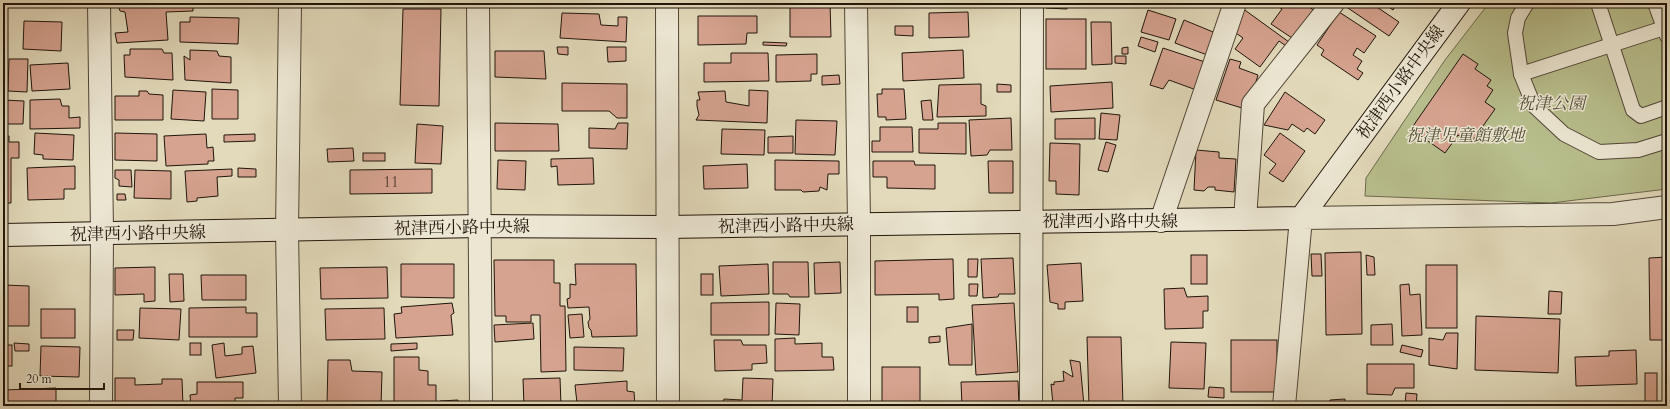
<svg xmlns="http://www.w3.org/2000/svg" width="1670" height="409" viewBox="0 0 1670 409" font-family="Cardo,'Noto Serif JP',serif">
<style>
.green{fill:#b8be8d;stroke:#6c6a4c}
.building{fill:#d6a390;stroke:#20150b}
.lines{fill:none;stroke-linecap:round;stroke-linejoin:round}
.lane-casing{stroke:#504637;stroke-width:16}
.street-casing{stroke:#504637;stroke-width:24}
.secondary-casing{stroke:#20150b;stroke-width:24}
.lane{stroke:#ece7d3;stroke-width:14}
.street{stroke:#ece7d3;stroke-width:22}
.secondary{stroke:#ece7d3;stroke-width:22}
.labels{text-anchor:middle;stroke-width:3;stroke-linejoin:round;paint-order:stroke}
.number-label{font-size:15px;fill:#4e382c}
.street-label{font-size:17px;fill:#20150b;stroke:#ece7d3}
.park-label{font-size:17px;font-style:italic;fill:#555038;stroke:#ece7d3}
</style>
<rect width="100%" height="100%" fill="#e2dabb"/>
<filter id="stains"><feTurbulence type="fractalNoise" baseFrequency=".005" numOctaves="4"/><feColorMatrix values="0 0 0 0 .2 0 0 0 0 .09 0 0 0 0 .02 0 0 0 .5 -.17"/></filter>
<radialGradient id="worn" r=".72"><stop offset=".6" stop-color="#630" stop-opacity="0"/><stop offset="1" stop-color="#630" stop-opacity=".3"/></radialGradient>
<!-- green -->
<polygon class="green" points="1489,3 1667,3 1667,189 1551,203 1365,196 1366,178 1445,60"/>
<!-- building -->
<g class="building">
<polygon points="14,3 50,3 50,5 15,6"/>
<polygon points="116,3 193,3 193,11 166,12 168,40 117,43 115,33 128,32 125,12 120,11 119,8 117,6"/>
<rect x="725" y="3" width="54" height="4"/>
<polygon points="790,3 830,3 831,37 790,37"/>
<polygon points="876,3 917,3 917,4 876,6"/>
<polygon points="921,3 965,3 965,5 921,6"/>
<polygon points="1046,3 1068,3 1067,9 1046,8"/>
<polygon points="1105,3 1135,3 1135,4 1105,5"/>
<polygon points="1277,3 1303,3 1315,11 1295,40 1271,24 1282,9 1276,5"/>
<polygon points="1347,3 1371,3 1399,22 1389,36 1345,6"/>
<polygon points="1383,3 1397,3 1393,10"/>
<polygon points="1242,8 1289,42 1286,46 1279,41 1260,67 1235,49 1243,38 1236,33"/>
<polygon points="403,9 441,9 439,106 400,105"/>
<polygon points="1148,10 1176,19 1169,40 1141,32"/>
<polygon points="968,12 969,37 929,38 929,13"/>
<polygon points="1339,12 1376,36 1364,53 1357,48 1353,55 1362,61 1357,69 1363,73 1358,80 1321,55 1324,50 1317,45"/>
<polygon points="562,13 599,14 601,25 618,26 618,17 627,17 626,42 560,38"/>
<polygon points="698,16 757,16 757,33 747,33 746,44 698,45"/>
<polygon points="190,17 239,18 238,44 180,42 180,22 190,22"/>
<rect x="1046" y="19" width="40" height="50"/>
<polygon points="1184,20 1218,34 1210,56 1175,43"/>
<polygon points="24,21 62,22 61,51 23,49"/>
<polygon points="1091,22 1111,22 1112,64 1092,65"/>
<polygon points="895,26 913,26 913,36 895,35"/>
<polygon points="1141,37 1158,42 1155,52 1138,46"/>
<polygon points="763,42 787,43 786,46 763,45"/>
<polygon points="557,47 568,47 568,55 558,54"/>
<polygon points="607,47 626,47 626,61 608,62"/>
<polygon points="1128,47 1128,54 1122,54 1122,48"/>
<polygon points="1163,48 1208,63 1199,91 1169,80 1163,89 1150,85"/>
<polygon points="130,49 162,49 164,53 172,53 173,80 125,77 124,55 130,55"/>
<polygon points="190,50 217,51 219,56 231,57 231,83 185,80 184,56 190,60"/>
<polygon points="963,50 964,78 903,81 902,53"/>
<polygon points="495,51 544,51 546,79 495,77"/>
<polygon points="731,53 768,53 769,81 704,82 704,63 731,63"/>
<polygon points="817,54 817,74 811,74 811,81 776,82 776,55"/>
<polygon points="1463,54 1478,64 1475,69 1491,80 1487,86 1493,90 1485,102 1495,109 1471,143 1458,135 1445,153 1411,129"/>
<polygon points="1115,56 1126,56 1126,64 1115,63"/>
<polygon points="3,59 5,59 6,93 3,93"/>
<polygon points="9,59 28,59 27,92 8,91"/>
<polygon points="1230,59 1241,62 1239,68 1258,75 1251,99 1242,108 1216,100"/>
<polygon points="68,63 70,89 32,91 30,65"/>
<polygon points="839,75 840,84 822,85 822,76"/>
<polygon points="1112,82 1113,108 1051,112 1050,86"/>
<polygon points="562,83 627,84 627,118 617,118 609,111 562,111"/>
<polygon points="981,84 981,104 986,106 986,116 937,117 939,85"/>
<polygon points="997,84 1011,85 1011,92 997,92"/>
<polygon points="212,89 238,90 238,119 212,119"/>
<polygon points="882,89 904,89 906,119 886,120 886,117 878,117 877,94 882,94"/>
<polygon points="173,90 206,92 204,121 171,119"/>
<polygon points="749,90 768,91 767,123 696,120 699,115 697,106 697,100 700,100 698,92 725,91 726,102 749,106"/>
<polygon points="139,91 147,91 149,94 163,95 163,120 115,120 115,96 139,96"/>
<polygon points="1285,92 1325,120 1315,134 1307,128 1304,132 1292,124 1288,130 1264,125"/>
<polygon points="60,99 62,106 69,106 69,118 80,117 80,128 30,129 30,100"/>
<polygon points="3,100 24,101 23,124 3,124"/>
<polygon points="931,100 933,120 923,120 921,101"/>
<polygon points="1101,113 1120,115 1117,140 1099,139"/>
<polygon points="1011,118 1012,150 990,150 987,155 971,156 969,120"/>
<polygon points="1095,118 1095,139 1055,139 1055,119"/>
<polygon points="796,120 837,121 835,155 795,154"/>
<polygon points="495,123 558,124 559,151 495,151"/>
<polygon points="618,123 628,123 627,149 589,148 589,128 615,129"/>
<polygon points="938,123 966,123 966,154 919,153 919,129 938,129"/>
<polygon points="417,124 443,126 441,164 415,163"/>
<polygon points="880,127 912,127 913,152 872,152 872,141 880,141"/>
<polygon points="722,129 765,130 764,155 721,154"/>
<polygon points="35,133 74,135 73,160 43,159 43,155 34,154"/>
<polygon points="115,133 157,134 157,161 115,160"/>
<polygon points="1280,133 1305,151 1283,182 1269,173 1276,164 1264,155"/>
<polygon points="206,134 207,148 213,147 214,161 208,161 208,164 166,166 164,136"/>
<polygon points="255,134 255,141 224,142 224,135"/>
<polygon points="3,136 9,136 9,142 19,142 19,158 11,158 11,203 3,203"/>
<polygon points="793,136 793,153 768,153 768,137"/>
<polygon points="1106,142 1116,145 1108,172 1098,170"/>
<polygon points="1050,143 1080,144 1079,195 1056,194 1056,181 1049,181"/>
<polygon points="353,148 354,161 328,162 327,149"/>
<polygon points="1196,150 1219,152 1219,158 1236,159 1234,192 1215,190 1215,187 1208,187 1204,191 1194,190"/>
<rect x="363" y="153" width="22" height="8"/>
<polygon points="593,158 594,184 558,185 557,166 551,167 551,159"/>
<polygon points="498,160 526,161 525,190 497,189"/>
<polygon points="775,160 839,161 839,174 828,174 827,190 820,187 819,191 803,192 801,190 775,190"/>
<polygon points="873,161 914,161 915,165 935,165 935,189 887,188 887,177 873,177"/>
<polygon points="988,161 1013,161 1013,193 989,193"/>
<polygon points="747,164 748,188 704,189 703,166"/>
<polygon points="75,166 75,189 64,189 64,199 28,200 27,168"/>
<polygon points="238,168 256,169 256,177 238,177"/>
<polygon points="232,169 232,176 217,177 218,196 197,198 197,201 187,202 185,171"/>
<polygon points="432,169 432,193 350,194 350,170"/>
<polygon points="115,170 131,170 132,187 119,186 119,180 115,178"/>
<polygon points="135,170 171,171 171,199 134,198"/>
<polygon points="117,194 125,194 126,200 117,200"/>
<polygon points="1361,252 1362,334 1326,335 1325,253"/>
<polygon points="1311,254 1321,254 1322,276 1312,276"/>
<rect x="1191" y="255" width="16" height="29"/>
<polygon points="1366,255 1374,257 1375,275 1367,275"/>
<polygon points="1667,257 1667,340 1650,340 1649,258"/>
<polygon points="1013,258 1015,294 999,294 998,297 983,298 981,259"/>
<polygon points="953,259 954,299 939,300 939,294 875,295 875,261"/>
<polygon points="968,259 978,259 977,277 968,277"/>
<polygon points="494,260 554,260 554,283 560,283 560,306 565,306 566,371 541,372 540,315 531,315 531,322 506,322 506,316 495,316"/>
<polygon points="773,262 808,262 809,297 790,297 788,294 773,294"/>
<polygon points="840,262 841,293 815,294 814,263"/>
<polygon points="1081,263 1083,301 1065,302 1065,309 1058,309 1058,304 1050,302 1047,265"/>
<polygon points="401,264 454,264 454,298 401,297"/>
<polygon points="575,264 636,264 637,336 592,337 591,330 589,328 588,322 590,319 589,307 568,308 567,299 570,298 570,284 576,285"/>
<polygon points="768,264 769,294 721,296 719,266"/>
<rect x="1426" y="265" width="31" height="63"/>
<polygon points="155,267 155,301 144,302 144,294 115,295 115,268"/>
<polygon points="387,267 388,298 321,299 320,268"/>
<polygon points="169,274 183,274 184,301 170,302"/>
<rect x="701" y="274" width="12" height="21"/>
<polygon points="201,275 246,275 246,300 202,300"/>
<polygon points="969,284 978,284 977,296 969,296"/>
<polygon points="1409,284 1410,295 1420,294 1422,335 1402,336 1400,285"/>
<polygon points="4,285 29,286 29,326 4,326"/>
<polygon points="1184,288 1187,297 1208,296 1208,311 1203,311 1203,328 1165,329 1164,289"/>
<polygon points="1549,291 1562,292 1561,314 1548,314"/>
<polygon points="769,302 769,335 711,335 711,303"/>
<polygon points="452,303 454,313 451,315 453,335 396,338 394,314 402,313 401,307"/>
<polygon points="776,303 800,304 799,335 775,334"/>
<polygon points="1014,303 1018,372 976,375 972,305"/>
<polygon points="246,307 246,313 257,313 257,337 189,337 189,308"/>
<rect x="907" y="307" width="11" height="15"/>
<polygon points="140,308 181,309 179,340 139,338"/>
<polygon points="384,308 385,339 326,340 325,309"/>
<rect x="41" y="309" width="34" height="29"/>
<polygon points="582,314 584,337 570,338 568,315"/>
<polygon points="1476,316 1560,319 1558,373 1475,370"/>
<polygon points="533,323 534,339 495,342 494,325"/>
<polygon points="972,324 972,365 949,365 946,328"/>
<polygon points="1392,324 1393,345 1371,345 1371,325"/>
<polygon points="117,330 134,330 133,340 117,340"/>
<polygon points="1446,333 1458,333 1457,369 1429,365 1429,338 1443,340"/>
<polygon points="940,336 940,342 929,343 929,337"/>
<polygon points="1087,337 1121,337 1123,406 1089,406"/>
<polygon points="795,338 795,344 822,343 822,357 833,357 834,370 775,371 775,339"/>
<polygon points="714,340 741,340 743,345 766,345 767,363 752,364 752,370 715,371"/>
<rect x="1231" y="340" width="46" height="52"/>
<polygon points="1171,342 1206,343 1204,389 1169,388"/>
<polygon points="14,343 29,344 29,351 15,351"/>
<rect x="190" y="343" width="11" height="12"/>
<polygon points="224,343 225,356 242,354 242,347 253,346 256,373 216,378 212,345"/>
<polygon points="417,343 417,349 391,351 391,344"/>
<rect x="3" y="345" width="9" height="21"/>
<polygon points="1402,345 1423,350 1421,357 1400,352"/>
<polygon points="41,346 80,347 79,377 40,376"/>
<polygon points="574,347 624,348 623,371 574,370"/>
<polygon points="1636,350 1637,384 1576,386 1575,357 1609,356 1609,351"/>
<polygon points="394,357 419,357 419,370 428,371 428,385 436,385 436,406 394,406"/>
<polygon points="328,360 350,360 352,371 382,372 381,406 327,406"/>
<polygon points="1070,360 1080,362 1084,406 1053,404 1051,384 1054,385 1054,382 1064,381 1063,371 1073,377"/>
<polygon points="1367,364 1414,364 1414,388 1395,388 1392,395 1367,394"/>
<rect x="882" y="367" width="38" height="39"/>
<rect x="1645" y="373" width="12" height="30"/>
<polygon points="115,378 135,378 135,385 162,384 162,379 182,379 183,406 121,406 121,402 115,402"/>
<polygon points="560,378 561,406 524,406 523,379"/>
<polygon points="743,378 773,379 772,406 721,406 724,399 742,400"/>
<polygon points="627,381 627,391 634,392 635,406 572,406 572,403 577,403 575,385"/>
<polygon points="1018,381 1019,406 962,406 961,382"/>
<polygon points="197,382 243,382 243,398 235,398 235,406 191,406 190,395 197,394"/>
<polygon points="1209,387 1224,388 1224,398 1208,397"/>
<polygon points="56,388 56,406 4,406 4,390"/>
<rect x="1663" y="390" width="4" height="13"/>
<polygon points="1406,393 1417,394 1416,406 1405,405"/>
<polygon points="1345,399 1345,406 1330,406 1330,400"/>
<polygon points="458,400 459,406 441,406 440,401"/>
</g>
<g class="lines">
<defs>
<g id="lane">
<polyline points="1527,3 1518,18 1515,33 1521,74 1534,106 1564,134 1599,152 1638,150 1667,141"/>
<polyline points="1598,3 1633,110 1641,116 1667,107"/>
<polyline points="1655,3 1667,36"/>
<polyline points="1521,74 1667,27"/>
</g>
<g id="street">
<polyline points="99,3 102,233 101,406"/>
<polyline points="478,3 481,406"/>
<polyline points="667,3 668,406"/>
<polyline points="856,3 859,224 859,406"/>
<polyline points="1245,219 1253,104 1333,3"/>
<polyline points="1161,221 1235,3"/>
<polyline points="290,406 287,231 290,3"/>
<polyline points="1031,406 1032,3"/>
<polyline points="1284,406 1301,218 1613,214 1667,207"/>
</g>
<polyline id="secondary" points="3,235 480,226 666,227 1301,218 1459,3"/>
</defs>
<!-- lane casing -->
<use href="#lane" class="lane-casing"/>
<!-- street casing -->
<use href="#street" class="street-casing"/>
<!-- secondary casing -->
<use href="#secondary" class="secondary-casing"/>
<!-- lane -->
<use href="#lane" class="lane"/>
<!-- street -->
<use href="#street" class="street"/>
<!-- secondary -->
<use href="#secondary" class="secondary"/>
</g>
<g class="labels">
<!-- number labels -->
<g class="number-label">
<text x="391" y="187">11</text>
</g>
<!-- street labels -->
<g class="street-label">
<text transform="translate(1400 82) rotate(-54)" y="6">祝津西小路中央線</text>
<text x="1110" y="227">祝津西小路中央線</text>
<text transform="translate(786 225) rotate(-1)" y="6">祝津西小路中央線</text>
<text transform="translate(462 227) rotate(-1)" y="6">祝津西小路中央線</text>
<text transform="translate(138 233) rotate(-1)" y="6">祝津西小路中央線</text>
</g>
<!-- park labels -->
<g class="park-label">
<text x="1551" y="109">祝津公園</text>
<text x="1465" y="141">祝津児童館敷地</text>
</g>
</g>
<!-- margin -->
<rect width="1670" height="409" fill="none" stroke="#e2dabb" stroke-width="16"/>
<rect x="4" y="4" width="1662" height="401" fill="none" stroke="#20150b" stroke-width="2"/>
<rect x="8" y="8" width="1654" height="393" fill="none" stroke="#20150b"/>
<!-- scale -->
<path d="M20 383v6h84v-6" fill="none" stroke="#20150b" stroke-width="2"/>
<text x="26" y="383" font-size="12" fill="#20150b" stroke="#ece7d3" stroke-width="3" paint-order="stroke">20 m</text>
<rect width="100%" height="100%" filter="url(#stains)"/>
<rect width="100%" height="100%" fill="url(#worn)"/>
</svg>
